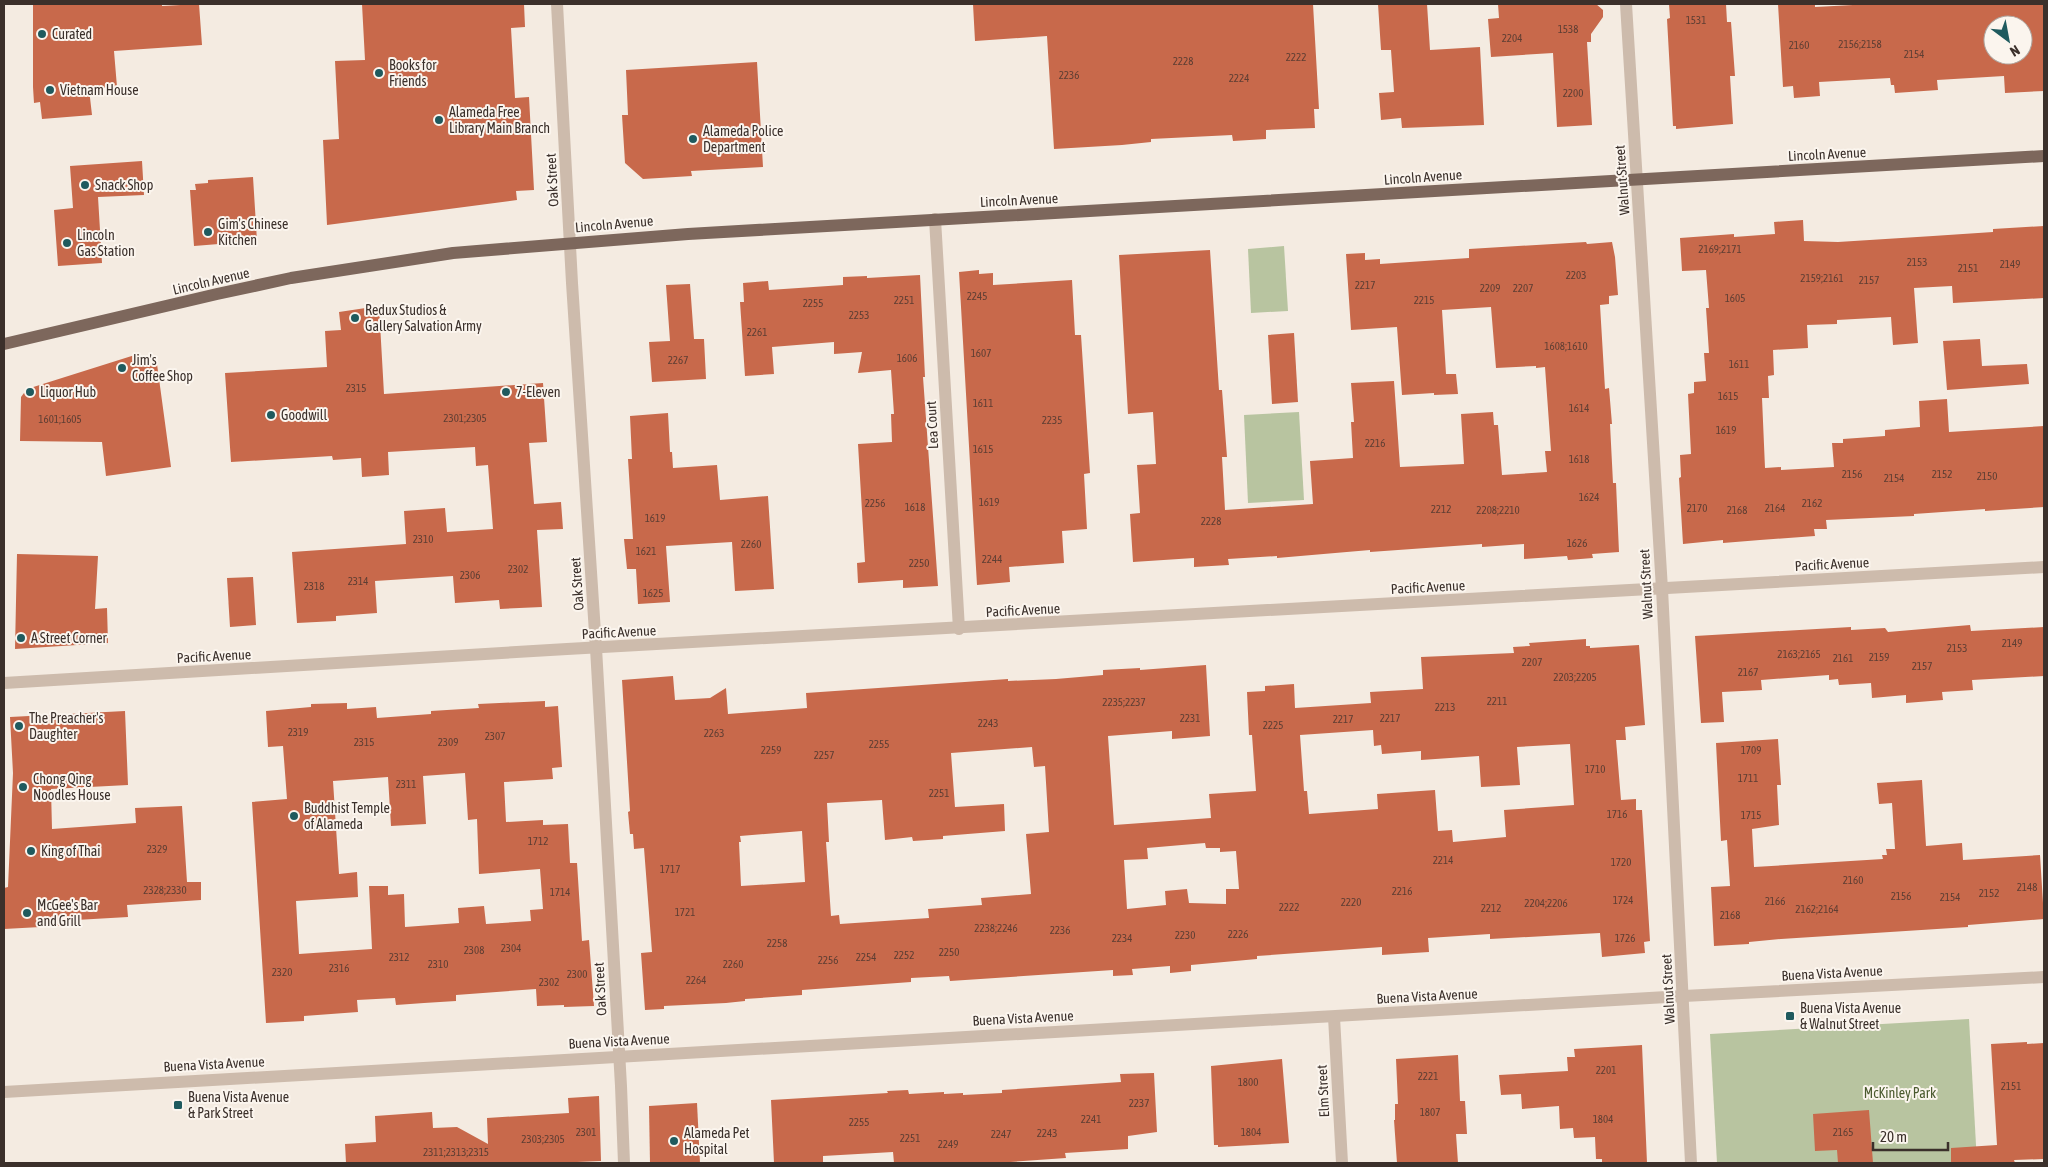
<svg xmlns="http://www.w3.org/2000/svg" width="2048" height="1167" viewBox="0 0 2048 1167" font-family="'Asap Condensed',sans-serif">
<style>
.green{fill:#b8c4a0}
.building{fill:#c8694b;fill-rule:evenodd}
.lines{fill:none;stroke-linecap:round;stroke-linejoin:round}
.minor{stroke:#cdbbac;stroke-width:12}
.major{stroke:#7d675c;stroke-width:12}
.poi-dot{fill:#1f5a5e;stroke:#fbf5ee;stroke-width:2}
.labels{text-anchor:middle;stroke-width:4;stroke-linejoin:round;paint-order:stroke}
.number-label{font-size:11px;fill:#5e3e33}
.poi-label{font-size:14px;fill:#3b302b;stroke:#fbf5ee;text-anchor:start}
.street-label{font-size:14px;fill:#3b302b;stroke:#fbf5ee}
.park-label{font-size:14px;fill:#4a5a2e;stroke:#fbf5ee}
</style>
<rect width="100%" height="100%" fill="#f4ebe1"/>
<!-- green -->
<g class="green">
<polygon points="1284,246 1288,311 1251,313 1248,249"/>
<polygon points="1299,412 1304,500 1248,503 1244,415"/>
<polygon points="1969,1019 1977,1163 1717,1163 1710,1034"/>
</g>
<!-- building -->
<g class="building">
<polygon points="33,4 162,4 162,6 199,4 202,45 114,51 117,87 89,89 92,115 42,119 40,102 34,103 33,87"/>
<polygon points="362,4 524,4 525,27 511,28 515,98 529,97 534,190 516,191 517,200 327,225 323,140 339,139 335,61 365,60"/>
<polygon points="973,4 1313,4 1319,109 1314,109 1315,128 1266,130 1266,139 1233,141 1232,135 1151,139 1151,142 1122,145 1054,149 1047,36 975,41"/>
<polygon points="1378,4 1427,4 1430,50 1480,47 1484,125 1402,128 1401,118 1381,120 1379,93 1394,92 1391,50 1381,50"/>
<polygon points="1498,4 1596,4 1603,10 1603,17 1591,34 1591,42 1587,42 1592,125 1557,127 1553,53 1491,57 1488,19 1499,18"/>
<polygon points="1669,4 1726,4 1727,22 1731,22 1735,76 1730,76 1733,124 1676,129 1676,126 1673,126 1667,19 1670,18"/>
<path d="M1778,4H1815V7L1872,4H2044V91L2005,93L2004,76L1937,80L1938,90L1895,93L1894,85H1891L1890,78L1819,82L1820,96L1794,98L1793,86L1783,87ZM1993,25H2023V55H1993Z"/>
<polygon points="757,62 763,167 691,171 692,176 643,179 625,163 622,115 628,115 626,70"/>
<polygon points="142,161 144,195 98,197 102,263 58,266 54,210 73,208 70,166"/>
<polygon points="253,177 257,241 194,246 190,190 196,190 195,184 208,183 208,180"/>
<polygon points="1803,220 1804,241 1838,242 1933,236 1993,232 1993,229 2044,226 2044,298 1953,303 1952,286 1914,288 1918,343 1893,345 1891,317 1837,320 1837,324 1807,325 1808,348 1773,350 1774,375 1768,376 1769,398 1762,398 1765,468 1781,467 1781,470 1834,467 1832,443 1843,443 1843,439 1885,436 1885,430 1920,427 1919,401 1947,399 1949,432 2044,426 2044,507 1985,511 1985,509 1914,514 1914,516 1826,520 1827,529 1814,529 1815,536 1760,540 1723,543 1723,540 1683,544 1679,478 1681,477 1680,455 1691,454 1688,394 1694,393 1694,382 1706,381 1704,353 1709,353 1706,308 1709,308 1706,270 1682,271 1680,238 1734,234 1734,237 1775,234 1774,222"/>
<polygon points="1586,242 1587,244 1612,242 1615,257 1618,295 1609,296 1609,304 1600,305 1605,389 1609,388 1612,424 1610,424 1613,483 1616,483 1619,552 1592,554 1593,558 1568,560 1567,556 1524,559 1524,544 1482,547 1482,544 1370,552 1370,550 1277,558 1277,556 1228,559 1229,565 1194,567 1194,558 1133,562 1130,514 1140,513 1137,465 1156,464 1153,412 1128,414 1119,255 1210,250 1219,390 1222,390 1227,457 1222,457 1225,510 1313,504 1310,461 1353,458 1351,422 1354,422 1351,383 1394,381 1400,467 1464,464 1461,414 1493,412 1494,425 1498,425 1502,475 1547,472 1545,451 1551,451 1545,367 1536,368 1536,366 1496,368 1491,307 1442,310 1446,374 1456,374 1458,394 1434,395 1434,393 1402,395 1397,327 1351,330 1346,254 1365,253 1365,260 1380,259 1380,264 1469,258 1469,249"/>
<polygon points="979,270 979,274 993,273 993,285 1072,280 1075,335 1081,335 1090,473 1084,474 1087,529 1062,531 1064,563 1009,567 1010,582 977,585 959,272"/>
<polygon points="920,275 925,377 923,377 938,586 903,588 903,580 858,583 857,563 865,562 858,444 892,442 891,414 894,414 891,370 858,373 862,352 834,354 834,342 772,347 774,374 745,376 740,302 744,302 743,283 768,281 769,290 843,285 843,277 867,276 867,278"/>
<polygon points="690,284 694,339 704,339 706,379 652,382 649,342 670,341 666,285"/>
<polygon points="379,306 384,394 543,383 547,442 529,443 534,504 561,502 563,529 537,530 542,607 500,609 499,600 455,603 453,576 375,581 377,613 336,616 336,621 297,623 292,552 406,544 404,511 445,508 447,532 493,529 488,465 476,466 475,447 388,452 389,475 362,477 361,458 333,460 332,456 231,462 225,373 327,367 325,331 341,330 339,312"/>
<polygon points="1294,333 1298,402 1272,404 1268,335"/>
<polygon points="1980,339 1982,366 2027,364 2029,384 1947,390 1943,341"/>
<polygon points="138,354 140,366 157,364 171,467 106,476 102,442 20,441 21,397 27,389"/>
<polygon points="668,413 670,452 672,452 673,468 717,465 720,500 768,496 774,589 735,591 732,542 666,546 670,602 638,604 636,569 627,569 624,539 633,539 628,459 632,459 630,416"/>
<polygon points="17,554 98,556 95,609 107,608 108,643 15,649"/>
<polygon points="253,577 256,625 230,627 227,578"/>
<polygon points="1970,625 1971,631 2044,627 2044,676 1972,680 1973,690 1942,692 1943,700 1906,703 1906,695 1872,698 1871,683 1839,685 1838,679 1829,680 1829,675 1761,680 1762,690 1722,692 1724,722 1701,723 1695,636 1851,627 1851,630 1885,628 1888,632"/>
<path d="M1586,639V646H1590V648L1639,645L1645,725L1625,727L1626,740H1616L1621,800L1636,799V810H1642L1650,941L1644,942L1645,953L1602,957L1600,933L1490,939V934L1428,938L1429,952L1382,955V947L1257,956V959L1191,965V971L1170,973V966L1132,969L1133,975L1113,976V970L950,981L949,976L911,978V982L802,990V995L745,999V1001L726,1003L664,1006V1009L645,1010L641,953L652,952L644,848L634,849L633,834H630L628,812L630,811L622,680L673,676L675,700L710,698L726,688L728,714L807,708L806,693L1008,679V681L1056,679L1103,675V670L1140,668V670L1206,665L1210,736L1172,739V731L1108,736L1114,825L1211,818L1209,794L1256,791L1252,735H1249L1247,692L1265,691V686L1294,684L1295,708L1371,703L1370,692L1423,689L1421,657L1514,653L1513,647L1530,646L1529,643ZM1373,730L1374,746L1381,745L1382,754L1421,751V760L1479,756L1481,787L1520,785L1517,747L1570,744L1574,805L1504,810L1506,837L1453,842L1452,830L1438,831L1435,790L1377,794L1378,809L1309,814L1307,791H1304L1300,735ZM1032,747L1034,767L1045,766L1049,832L1026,834L1031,894L981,898L982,905L928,909L929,918L840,924L839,915L831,916L826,842H829L827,803L882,800L885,840L912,837L913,841L943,839V836L1005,831L1004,804L955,807L951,753ZM802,831L805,882L741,886L739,842H741L740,836ZM1205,843L1206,848H1220V852L1236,851L1239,889H1226V904L1189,903L1187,889L1165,891L1166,905L1127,909L1124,860L1148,859L1147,848Z"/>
<path d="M545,701V707L558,706L562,767L552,768L553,779L504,782L506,822L543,820V825L568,824L570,863H577L582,941L589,940L594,1006L564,1007V1005L537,1006L536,989L456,995V1001L424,1003L396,1005L395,998L357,1000L358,1012L304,1016V1021L266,1023L252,802L287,799L283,746L268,747L266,711L311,707V704L347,703V709L376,707L377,718L431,714V711L479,708L478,704ZM465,773L468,820L477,819L479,874L540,869L543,909L530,910L531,921L486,924L484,906L458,908L459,923L405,927L404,894L388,895V886H369L372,949L299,954L296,901L358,897L357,872L339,874L333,781L388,777L391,826L426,824L423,776Z"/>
<polygon points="125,711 128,785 51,789 52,829 136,823 135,808 182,806 187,882 201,882 201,900 127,905 128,917 76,920 77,925 4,929 4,888 8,887 13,773 10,717"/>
<polygon points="1778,739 1781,785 1777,785 1779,825 1752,829 1754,867 1883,859 1882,855 1887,855 1886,849 1895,849 1892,803 1879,804 1877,783 1922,780 1926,846 1962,843 1963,860 2040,855 2044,919 1968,925 1968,927 1781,939 1749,942 1749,944 1714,946 1711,887 1730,886 1727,840 1721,841 1716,743"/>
<polygon points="2027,1042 2027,1044 2044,1043 2044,1159 2014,1160 2015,1163 1951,1163 1951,1148 1997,1145 1991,1044"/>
<polygon points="1642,1045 1647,1163 1602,1163 1602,1159 1596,1159 1595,1137 1574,1138 1573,1128 1560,1129 1559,1106 1522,1109 1521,1094 1501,1095 1499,1075 1568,1071 1567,1057 1575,1057 1574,1049"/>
<polygon points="1458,1055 1460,1101 1465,1101 1467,1134 1456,1134 1458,1163 1397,1163 1394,1120 1395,1120 1395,1104 1398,1104 1396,1059"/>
<polygon points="1282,1059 1289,1143 1218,1147 1218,1145 1214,1145 1211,1066"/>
<polygon points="1154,1073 1157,1132 1128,1136 1128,1149 1065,1153 1066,1158 996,1163 894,1163 893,1152 823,1156 823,1163 774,1163 771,1100 888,1093 887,1091 908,1090 909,1094 944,1092 944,1094 963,1093 963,1095 1002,1093 1002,1090 1121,1082 1120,1074"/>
<polygon points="599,1096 601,1161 553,1163 346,1163 345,1144 376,1142 375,1116 432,1112 433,1128 457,1127 488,1144 487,1118 569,1113 568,1098"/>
<polygon points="697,1103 700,1163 650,1163 649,1106"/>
<polygon points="1869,1110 1873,1163 1838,1163 1837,1150 1815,1151 1813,1114"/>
</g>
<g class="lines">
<!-- minor -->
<g class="minor">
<polyline points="557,4 572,283 596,648 621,1086 624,1163"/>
<polyline points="1626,4 1662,589 1691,1163"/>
<polyline points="935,219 959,629"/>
<polyline points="4,683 567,649 2044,567"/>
<polyline points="1334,1017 1342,1163"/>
<polyline points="4,1092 1684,996 2044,977"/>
</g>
<!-- major -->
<polyline class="major" points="4,344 217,294 291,278 453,253 688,234 2044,156"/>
</g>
<!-- markers -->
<g class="poi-dot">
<circle cx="42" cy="34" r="5"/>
<circle cx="379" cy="73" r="5"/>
<circle cx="50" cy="90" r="5"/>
<circle cx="439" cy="120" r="5"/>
<circle cx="693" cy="139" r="5"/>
<circle cx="85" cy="185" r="5"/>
<circle cx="208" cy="232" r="5"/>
<circle cx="67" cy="243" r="5"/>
<circle cx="355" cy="318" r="5"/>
<circle cx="122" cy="368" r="5"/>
<circle cx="30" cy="392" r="5"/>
<circle cx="506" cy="392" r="5"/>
<circle cx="271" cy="415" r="5"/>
<circle cx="21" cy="638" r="5"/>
<circle cx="19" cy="726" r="5"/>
<circle cx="23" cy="787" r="5"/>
<circle cx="294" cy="816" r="5"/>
<circle cx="31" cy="851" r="5"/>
<circle cx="27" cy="913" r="5"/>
<rect x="1785" y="1011" width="10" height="10" rx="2.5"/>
<rect x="173" y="1100" width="10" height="10" rx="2.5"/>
<circle cx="674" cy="1141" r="5"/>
</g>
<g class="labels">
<!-- number labels -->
<g class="number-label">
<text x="1696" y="24">1531</text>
<text x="1568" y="33">1538</text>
<text x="1512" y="42">2204</text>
<text x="1860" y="48">2156;2158</text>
<text x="1799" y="49">2160</text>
<text x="1914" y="58">2154</text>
<text x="1296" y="61">2222</text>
<text x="1183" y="65">2228</text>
<text x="1069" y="79">2236</text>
<text x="1239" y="82">2224</text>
<text x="1573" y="97">2200</text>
<text x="1720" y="253">2169;2171</text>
<text x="1917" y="266">2153</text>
<text x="2010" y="268">2149</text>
<text x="1968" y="272">2151</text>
<text x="1576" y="279">2203</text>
<text x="1822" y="282">2159;2161</text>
<text x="1869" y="284">2157</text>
<text x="1365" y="289">2217</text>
<text x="1490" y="292">2209</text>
<text x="1523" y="292">2207</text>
<text x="977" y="300">2245</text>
<text x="1735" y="302">1605</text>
<text x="904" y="304">2251</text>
<text x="1424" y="304">2215</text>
<text x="813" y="307">2255</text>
<text x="859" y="319">2253</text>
<text x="757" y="336">2261</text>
<text x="1566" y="350">1608;1610</text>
<text x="981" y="357">1607</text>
<text x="907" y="362">1606</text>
<text x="678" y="364">2267</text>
<text x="1739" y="368">1611</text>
<text x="356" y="392">2315</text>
<text x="1728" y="400">1615</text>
<text x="983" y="407">1611</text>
<text x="1579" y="412">1614</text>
<text x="465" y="422">2301;2305</text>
<text x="60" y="423">1601;1605</text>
<text x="1052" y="424">2235</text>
<text x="1726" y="434">1619</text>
<text x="1375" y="447">2216</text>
<text x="983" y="453">1615</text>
<text x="1579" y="463">1618</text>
<text x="1852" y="478">2156</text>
<text x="1942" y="478">2152</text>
<text x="1987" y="480">2150</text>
<text x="1894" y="482">2154</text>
<text x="1589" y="501">1624</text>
<text x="989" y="506">1619</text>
<text x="875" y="507">2256</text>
<text x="1812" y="507">2162</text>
<text x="915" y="511">1618</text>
<text x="1697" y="512">2170</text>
<text x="1775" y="512">2164</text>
<text x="1441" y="513">2212</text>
<text x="1498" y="514">2208;2210</text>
<text x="1737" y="514">2168</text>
<text x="655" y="522">1619</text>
<text x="1211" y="525">2228</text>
<text x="423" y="543">2310</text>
<text x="1577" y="547">1626</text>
<text x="751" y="548">2260</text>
<text x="646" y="555">1621</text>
<text x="992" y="563">2244</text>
<text x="919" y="567">2250</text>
<text x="518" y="573">2302</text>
<text x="470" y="579">2306</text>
<text x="358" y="585">2314</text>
<text x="314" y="590">2318</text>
<text x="653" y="597">1625</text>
<text x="2012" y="647">2149</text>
<text x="1957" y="652">2153</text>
<text x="1799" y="658">2163;2165</text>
<text x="1879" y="661">2159</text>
<text x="1843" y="662">2161</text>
<text x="1532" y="666">2207</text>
<text x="1922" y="670">2157</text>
<text x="1748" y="676">2167</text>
<text x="1575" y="681">2203;2205</text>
<text x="1497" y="705">2211</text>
<text x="1124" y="706">2235;2237</text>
<text x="1445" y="711">2213</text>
<text x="1190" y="722">2231</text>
<text x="1390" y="722">2217</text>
<text x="1343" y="723">2217</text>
<text x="988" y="727">2243</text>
<text x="1273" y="729">2225</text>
<text x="298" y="736">2319</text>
<text x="714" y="737">2263</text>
<text x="495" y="740">2307</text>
<text x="364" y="746">2315</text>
<text x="448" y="746">2309</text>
<text x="879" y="748">2255</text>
<text x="771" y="754">2259</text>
<text x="1751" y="754">1709</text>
<text x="824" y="759">2257</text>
<text x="1595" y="773">1710</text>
<text x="1748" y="782">1711</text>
<text x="406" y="788">2311</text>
<text x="939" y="797">2251</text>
<text x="1617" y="818">1716</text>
<text x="1751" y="819">1715</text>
<text x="538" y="845">1712</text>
<text x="157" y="853">2329</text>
<text x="1443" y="864">2214</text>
<text x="1621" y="866">1720</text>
<text x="670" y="873">1717</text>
<text x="1853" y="884">2160</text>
<text x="2027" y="891">2148</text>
<text x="165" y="894">2328;2330</text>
<text x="1402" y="895">2216</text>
<text x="560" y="896">1714</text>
<text x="1989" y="897">2152</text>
<text x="1901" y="900">2156</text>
<text x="1950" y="901">2154</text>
<text x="1623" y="904">1724</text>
<text x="1775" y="905">2166</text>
<text x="1351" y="906">2220</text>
<text x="1546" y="907">2204;2206</text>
<text x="1289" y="911">2222</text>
<text x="1491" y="912">2212</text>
<text x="1817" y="913">2162;2164</text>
<text x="685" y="916">1721</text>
<text x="1730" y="919">2168</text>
<text x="996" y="932">2238;2246</text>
<text x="1060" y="934">2236</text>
<text x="1238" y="938">2226</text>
<text x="1185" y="939">2230</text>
<text x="1122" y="942">2234</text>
<text x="1625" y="942">1726</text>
<text x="777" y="947">2258</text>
<text x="511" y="952">2304</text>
<text x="474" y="954">2308</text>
<text x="949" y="956">2250</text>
<text x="904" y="959">2252</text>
<text x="399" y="961">2312</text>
<text x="866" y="961">2254</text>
<text x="828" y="964">2256</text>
<text x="438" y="968">2310</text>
<text x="733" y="968">2260</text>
<text x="339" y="972">2316</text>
<text x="282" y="976">2320</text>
<text x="577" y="978">2300</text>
<text x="696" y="984">2264</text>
<text x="549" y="986">2302</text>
<text x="1606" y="1074">2201</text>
<text x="1428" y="1080">2221</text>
<text x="1248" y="1086">1800</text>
<text x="2011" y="1090">2151</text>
<text x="1139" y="1107">2237</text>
<text x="1430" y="1116">1807</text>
<text x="1091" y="1123">2241</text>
<text x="1603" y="1123">1804</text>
<text x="859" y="1126">2255</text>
<text x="586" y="1136">2301</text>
<text x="1251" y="1136">1804</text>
<text x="1843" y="1136">2165</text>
<text x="1047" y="1137">2243</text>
<text x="1001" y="1138">2247</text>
<text x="910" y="1142">2251</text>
<text x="543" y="1143">2303;2305</text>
<text x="948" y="1148">2249</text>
<text x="456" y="1156">2311;2313;2315</text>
</g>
<!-- poi labels -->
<g class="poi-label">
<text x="52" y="39">Curated</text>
<text x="389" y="70">Books for<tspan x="389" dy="16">Friends</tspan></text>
<text x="60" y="95">Vietnam House</text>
<text x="449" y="117">Alameda Free<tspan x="449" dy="16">Library Main Branch</tspan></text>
<text x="703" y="136">Alameda Police<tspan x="703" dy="16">Department</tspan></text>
<text x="95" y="190">Snack Shop</text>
<text x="218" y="229">Gim's Chinese<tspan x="218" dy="16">Kitchen</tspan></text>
<text x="77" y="240">Lincoln<tspan x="77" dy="16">Gas Station</tspan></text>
<text x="365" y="315">Redux Studios &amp;<tspan x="365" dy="16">Gallery Salvation Army</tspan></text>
<text x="132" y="365">Jim's<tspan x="132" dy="16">Coffee Shop</tspan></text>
<text x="40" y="397">Liquor Hub</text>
<text x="516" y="397">7-Eleven</text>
<text x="281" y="420">Goodwill</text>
<text x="31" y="643">A Street Corner</text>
<text x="29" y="723">The Preacher's<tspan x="29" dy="16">Daughter</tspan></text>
<text x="33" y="784">Chong Qing<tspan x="33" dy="16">Noodles House</tspan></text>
<text x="304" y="813">Buddhist Temple<tspan x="304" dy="16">of Alameda</tspan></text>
<text x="41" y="856">King of Thai</text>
<text x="37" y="910">McGee's Bar<tspan x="37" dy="16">and Grill</tspan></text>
<text x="1800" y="1013">Buena Vista Avenue<tspan x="1800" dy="16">&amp; Walnut Street</tspan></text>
<text x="188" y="1102">Buena Vista Avenue<tspan x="188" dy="16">&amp; Park Street</tspan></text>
<text x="684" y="1138">Alameda Pet<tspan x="684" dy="16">Hospital</tspan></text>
</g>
<!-- street labels -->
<g class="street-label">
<text transform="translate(1827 154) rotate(-3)" y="5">Lincoln Avenue</text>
<text transform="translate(1423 177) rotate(-4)" y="5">Lincoln Avenue</text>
<text transform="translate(552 180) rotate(-93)" y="5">Oak Street</text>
<text transform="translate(1622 180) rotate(-94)" y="5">Walnut Street</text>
<text transform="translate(1019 200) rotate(-3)" y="5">Lincoln Avenue</text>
<text transform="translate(614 224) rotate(-5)" y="5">Lincoln Avenue</text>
<text transform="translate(211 281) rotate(-13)" y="5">Lincoln Avenue</text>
<text transform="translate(932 425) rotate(-93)" y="5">Lea Court</text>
<text transform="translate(1832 564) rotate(-3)" y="5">Pacific Avenue</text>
<text transform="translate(577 584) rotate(-94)" y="5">Oak Street</text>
<text transform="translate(1646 584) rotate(-93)" y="5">Walnut Street</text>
<text transform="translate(1428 587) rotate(-3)" y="5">Pacific Avenue</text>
<text transform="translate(1023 610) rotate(-3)" y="5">Pacific Avenue</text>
<text transform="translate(619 632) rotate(-3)" y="5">Pacific Avenue</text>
<text transform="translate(214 656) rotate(-3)" y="5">Pacific Avenue</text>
<text transform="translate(1832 973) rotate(-3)" y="5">Buena Vista Avenue</text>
<text transform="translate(600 989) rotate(-93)" y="5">Oak Street</text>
<text transform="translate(1668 989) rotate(-93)" y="5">Walnut Street</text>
<text transform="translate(1427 996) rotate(-3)" y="5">Buena Vista Avenue</text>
<text transform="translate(1023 1018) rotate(-3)" y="5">Buena Vista Avenue</text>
<text transform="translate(619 1041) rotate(-3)" y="5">Buena Vista Avenue</text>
<text transform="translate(214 1064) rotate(-3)" y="5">Buena Vista Avenue</text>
<text transform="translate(1323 1091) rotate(-93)" y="5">Elm Street</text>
</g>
<!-- park labels -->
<g class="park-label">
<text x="1900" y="1098">McKinley Park</text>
</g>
</g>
<!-- border -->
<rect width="2048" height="1167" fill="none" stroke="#3b302b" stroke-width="10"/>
<!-- north arrow -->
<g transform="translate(2008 40) rotate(148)"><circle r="24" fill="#fbf5ee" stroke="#aea6a0"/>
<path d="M0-4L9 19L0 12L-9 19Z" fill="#1f5a5e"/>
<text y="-8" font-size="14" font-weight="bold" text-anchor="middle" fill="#3b302b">N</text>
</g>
<!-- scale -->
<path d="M1873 1142v8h75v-8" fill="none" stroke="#3b302b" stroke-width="2.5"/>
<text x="1880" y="1142" font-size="15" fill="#3b302b" stroke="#fbf5ee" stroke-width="4" paint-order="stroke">20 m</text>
</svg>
